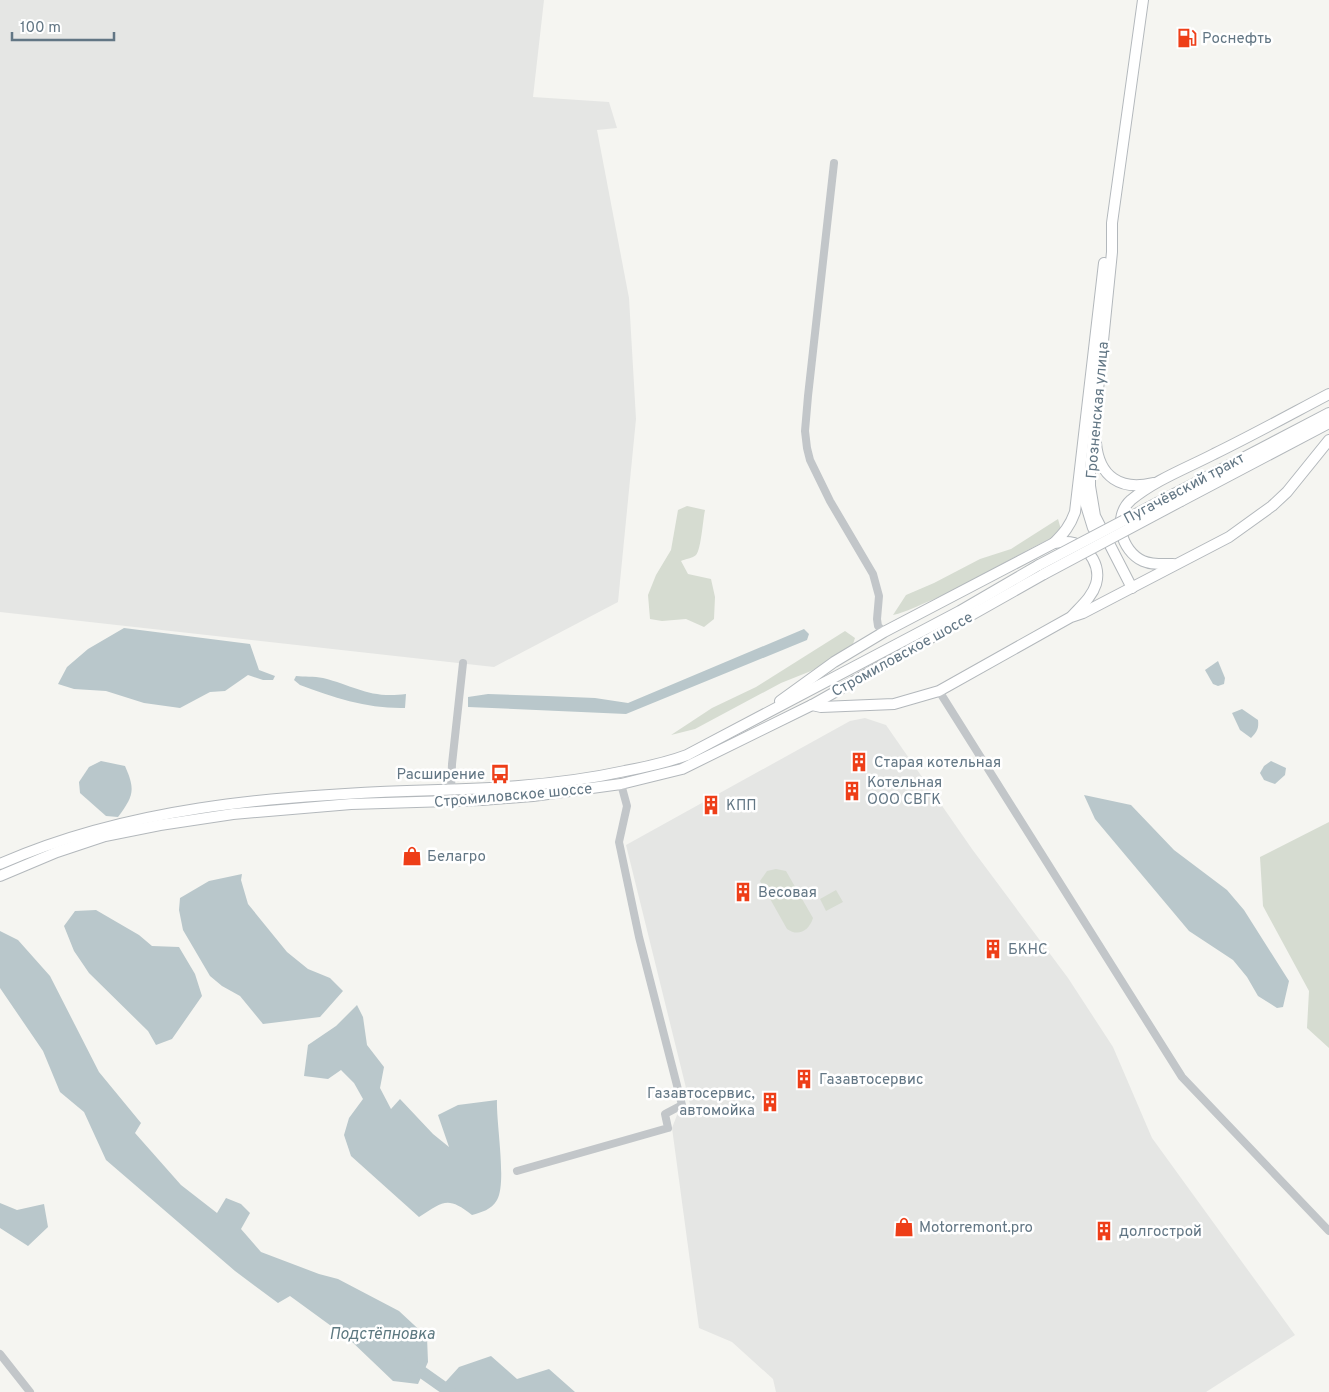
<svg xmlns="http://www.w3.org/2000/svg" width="1329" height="1392" viewBox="0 0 1329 1392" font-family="Overpass,sans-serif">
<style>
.built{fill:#e5e6e4}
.green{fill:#d6dcd1}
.water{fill:#b9c7cb}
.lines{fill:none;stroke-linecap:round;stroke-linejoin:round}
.river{stroke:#b9c7cb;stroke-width:12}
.major-casing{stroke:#b3b8bc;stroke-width:12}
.minor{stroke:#c2c6c9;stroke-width:8}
.major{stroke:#fff;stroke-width:10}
.major-bridge-casing{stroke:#b3b8bc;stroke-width:12;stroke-linecap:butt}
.major-bridge{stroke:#fff;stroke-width:10}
.labels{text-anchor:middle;stroke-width:5;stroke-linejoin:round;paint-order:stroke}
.poi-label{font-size:15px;fill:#627684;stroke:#fff;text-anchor:start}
.street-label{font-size:15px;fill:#627684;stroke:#fff}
.water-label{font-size:16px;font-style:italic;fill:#5d7981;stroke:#fff}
</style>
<rect width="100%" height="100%" fill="#f5f5f1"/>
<!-- built -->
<g class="built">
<polygon points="0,0 544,0 533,97 609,102 617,128 597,130 629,298 636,419 618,602 494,667 0,612"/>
<polygon points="865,718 886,725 972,849 1068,978 1113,1047 1152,1138 1295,1335 1206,1392 776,1392 773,1379 732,1342 699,1328 672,1128 677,1115 690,1104 626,845 850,721"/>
</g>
<!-- green -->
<g class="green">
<path d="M687,506L705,510C703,519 701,550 696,555C693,558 685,559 681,561L688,574L711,579L715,597L714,619L704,627L686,619L662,621L650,619L648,595L656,575L671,550L678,510Z"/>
<path d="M1058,519L1062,533C1018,553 977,580 932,600C919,605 907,612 893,615L906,595L934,583L980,559L1011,549Z"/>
<polygon points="845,631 855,638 852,647 811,671 781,683 695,729 671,735 712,708 756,687"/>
<polygon points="1329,822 1329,1048 1307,1028 1309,991 1263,906 1260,857"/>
<path d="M776,869L786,871L813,918C809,931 798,937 787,929L760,881L767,871Z"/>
<polygon points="836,890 843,902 826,911 820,899"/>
</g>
<!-- water -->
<g class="water">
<polygon points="124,628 250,644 259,670 275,676 273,680 263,680 248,675 225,691 210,692 180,708 144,703 106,691 74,689 58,684 67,667 88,649"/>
<polygon points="804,629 809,634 807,640 626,714 468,707 468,697 488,694 547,696 595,698 628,703"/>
<polygon points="1218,661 1225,678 1224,684 1218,686 1213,684 1205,670"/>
<path d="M296,676C304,677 314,676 323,678C355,686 370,699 406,694L405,708C369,709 334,698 300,685L294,680Z"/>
<path d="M1242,709L1258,720C1259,728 1257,732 1251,738L1240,730L1232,713Z"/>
<path d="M101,761L125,766C136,791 133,796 118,817L106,816L80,793L79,782L89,767Z"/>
<polygon points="1271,761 1286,768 1285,775 1275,784 1264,780 1260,773 1264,766"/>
<polygon points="1084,795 1131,805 1174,850 1227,890 1244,910 1289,981 1283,1007 1277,1008 1258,996 1247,977 1233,960 1189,931 1095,819"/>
<polygon points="242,874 241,880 248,904 287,952 308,969 330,978 343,991 320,1017 263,1024 240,996 222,986 210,976 183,930 179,910 180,898 209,881"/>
<polygon points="96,910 139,935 152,946 179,947 195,974 202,996 172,1039 156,1045 148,1031 89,973 74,951 64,926 75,911"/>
<polygon points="0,931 18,940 50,976 99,1072 141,1123 135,1133 181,1185 217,1213 226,1198 241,1204 250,1213 241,1229 261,1252 319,1274 338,1279 399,1311 427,1337 428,1362 418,1384 393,1381 349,1339 290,1296 278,1303 235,1271 106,1160 84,1112 60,1092 43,1051 0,988"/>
<path d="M357,1005L363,1017L367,1045L384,1067L380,1088L391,1109L400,1099L433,1134L449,1147L438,1115L458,1105L497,1100C496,1123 507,1183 497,1200C491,1210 482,1212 472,1215C447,1195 443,1202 419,1217L351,1156L344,1135L349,1118L363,1099L354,1083L341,1070L328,1079L304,1076L308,1045L336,1026Z"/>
<polygon points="0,1203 17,1210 44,1204 48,1227 28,1246 0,1228"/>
<polygon points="491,1356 517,1379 549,1369 575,1392 440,1392 440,1388 459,1367"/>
</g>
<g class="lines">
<!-- river -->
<polyline class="river" points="409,1363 450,1392"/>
<defs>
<g id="major">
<path d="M1096,443C1099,477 1121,491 1153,483"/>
<polyline points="1082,481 1085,502 1093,528"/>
<polyline points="1174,494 1329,413"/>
<polyline points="1181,501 1329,423"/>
<path d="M1054,543C1064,533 1070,526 1075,512L1104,263"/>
<path d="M1173,564C1162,564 1152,565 1143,561C1121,551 1112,517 1131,500C1155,480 1187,468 1214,454C1253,435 1291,414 1329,394"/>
<polyline points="1132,588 1095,516 1090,486 1090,469 1112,252 1112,223 1143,0"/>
<path d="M780,701L834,662L884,632L1054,543C1060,542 1067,541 1074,543C1090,548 1101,567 1096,584C1092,597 1081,606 1072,616"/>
<polyline points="812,705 821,707 894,704 939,691 1071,617 1083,613 1229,537 1272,506 1287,492 1329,440"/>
<path d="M0,864C127,808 269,796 407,791C480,789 552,787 625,771C646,767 666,763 687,755L960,611L1039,565"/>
<polyline points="0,876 57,852 105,836 160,825 233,814 351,804 482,800 533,796 621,784 682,769 812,705 1044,574"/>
</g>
</defs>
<!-- major casing -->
<use href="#major" class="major-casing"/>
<!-- minor -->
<g class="minor">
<polyline points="834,163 808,396 805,431 807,448 810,460 830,501 873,574 879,596 877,619 878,626 884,632"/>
<polyline points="939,691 1182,1077 1329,1231"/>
<polyline points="451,790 452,764 463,663"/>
<polyline points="517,1171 668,1128 665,1114 682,1105 639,937 619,842 627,806 621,784"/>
<polyline points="0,1354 30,1392"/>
</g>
<!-- major -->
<use href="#major" class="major"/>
<defs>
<g id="major-bridge">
<polyline points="1039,565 1174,494"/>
<polyline points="1044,574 1181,501"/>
</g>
</defs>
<!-- major-bridge casing -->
<use href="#major-bridge" class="major-bridge-casing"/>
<!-- major-bridge -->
<use href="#major-bridge" class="major-bridge"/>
</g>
<!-- icons -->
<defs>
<symbol id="fuel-bare" viewBox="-9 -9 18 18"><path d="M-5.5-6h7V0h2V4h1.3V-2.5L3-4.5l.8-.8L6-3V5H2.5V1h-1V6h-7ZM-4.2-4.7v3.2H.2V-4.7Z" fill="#ee3e18" stroke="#fff" stroke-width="2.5" paint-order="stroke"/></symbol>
<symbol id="building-bare" viewBox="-9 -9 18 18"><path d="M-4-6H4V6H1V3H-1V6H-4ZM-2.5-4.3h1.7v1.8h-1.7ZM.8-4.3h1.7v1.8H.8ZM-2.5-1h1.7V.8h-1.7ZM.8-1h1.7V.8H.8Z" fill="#ee3e18" stroke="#fff" stroke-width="2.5" paint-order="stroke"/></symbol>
<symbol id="bus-bare" viewBox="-9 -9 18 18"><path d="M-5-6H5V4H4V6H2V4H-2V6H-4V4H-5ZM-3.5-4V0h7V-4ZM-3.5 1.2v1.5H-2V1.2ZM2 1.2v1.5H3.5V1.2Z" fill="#ee3e18" stroke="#fff" stroke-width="2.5" paint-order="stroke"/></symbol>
<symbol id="shop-bare" viewBox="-9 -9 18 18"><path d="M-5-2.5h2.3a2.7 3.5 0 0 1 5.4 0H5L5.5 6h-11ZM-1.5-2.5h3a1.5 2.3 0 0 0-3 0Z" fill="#ee3e18" stroke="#fff" stroke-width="2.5" paint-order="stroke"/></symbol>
</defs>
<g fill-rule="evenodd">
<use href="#fuel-bare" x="1173" y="24" width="28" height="28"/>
<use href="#building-bare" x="845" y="748" width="28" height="28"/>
<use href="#bus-bare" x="486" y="760" width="28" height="28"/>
<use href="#building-bare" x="838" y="777" width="28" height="28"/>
<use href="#building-bare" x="697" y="791" width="28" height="28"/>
<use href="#shop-bare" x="398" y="842" width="28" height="28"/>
<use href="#building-bare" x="729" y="878" width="28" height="28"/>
<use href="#building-bare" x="979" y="935" width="28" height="28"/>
<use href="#building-bare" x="790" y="1065" width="28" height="28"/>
<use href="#building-bare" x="756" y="1088" width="28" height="28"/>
<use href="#shop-bare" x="890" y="1213" width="28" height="28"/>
<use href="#building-bare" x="1090" y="1217" width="28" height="28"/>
</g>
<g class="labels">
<!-- poi labels -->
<g class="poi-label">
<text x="1202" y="43">Роснефть</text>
<text x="874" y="767">Старая котельная</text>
<text x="485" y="779" text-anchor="end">Расширение</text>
<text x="867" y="787">Котельная<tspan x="867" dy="17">ООО СВГК</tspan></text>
<text x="726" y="810">КПП</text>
<text x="427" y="861">Белагро</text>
<text x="758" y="897">Весовая</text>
<text x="1008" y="954">БКНС</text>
<text x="819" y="1084">Газавтосервис</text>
<text x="755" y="1098" text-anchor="end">Газавтосервис,<tspan x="755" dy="17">автомойка</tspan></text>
<text x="919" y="1232">Motorremont.pro</text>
<text x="1119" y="1236">долгострой</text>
</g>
<!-- street labels -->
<g class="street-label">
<text transform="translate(1097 410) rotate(-85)" y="5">Грозненская улица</text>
<text transform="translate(1184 488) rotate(-28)" y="5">Пугачёвский тракт</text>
<text transform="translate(902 654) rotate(-29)" y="5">Стромиловское шоссе</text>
<text transform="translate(513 795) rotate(-5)" y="5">Стромиловское шоссе</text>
</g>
<!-- water labels -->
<g class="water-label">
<text x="382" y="1339">Подстёпновка</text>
</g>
</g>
<!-- scale -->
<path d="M12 32v8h102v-8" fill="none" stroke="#627684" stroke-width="2.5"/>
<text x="20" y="32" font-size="15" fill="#627684" stroke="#ffffff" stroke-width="4" paint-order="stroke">100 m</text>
</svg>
